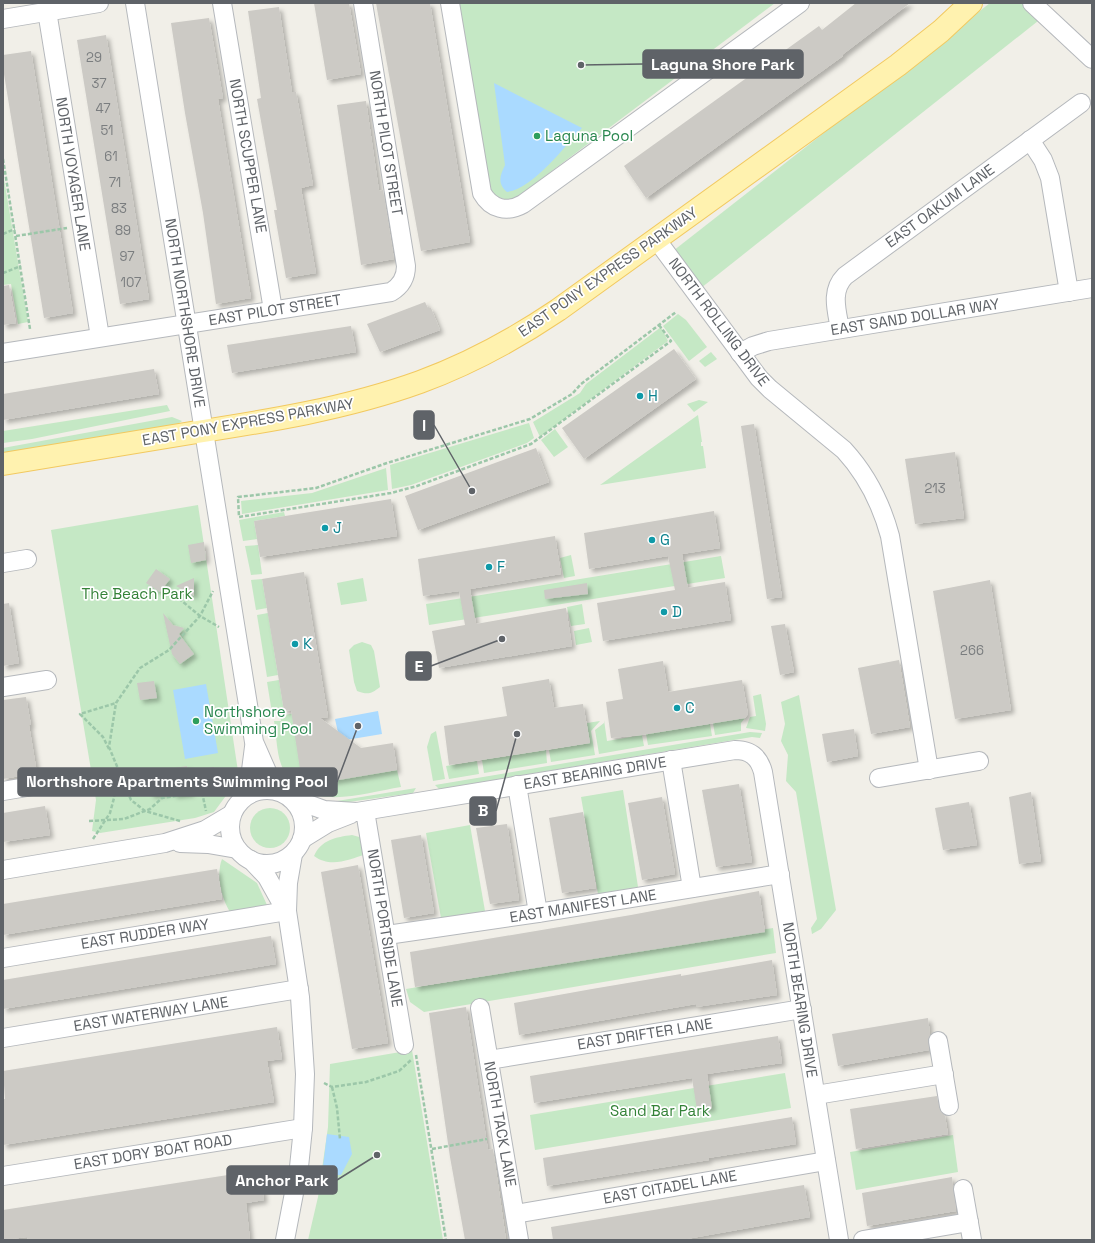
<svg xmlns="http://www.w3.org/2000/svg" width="1095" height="1243" viewBox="0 0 1095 1243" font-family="'Space Grotesk',sans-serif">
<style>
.green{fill:#c5e8c5}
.water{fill:#aadaff}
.building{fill:#cccac5;filter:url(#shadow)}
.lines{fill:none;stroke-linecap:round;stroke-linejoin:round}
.minor-casing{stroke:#b5b8bc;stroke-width:20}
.major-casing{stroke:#f2c960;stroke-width:24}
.path{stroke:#9cc7a9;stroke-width:2.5;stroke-dasharray:4 2;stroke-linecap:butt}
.minor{stroke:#fff;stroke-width:18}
.major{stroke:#fff2af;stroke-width:22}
.leisure-dot{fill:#2e9e5b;stroke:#fff;stroke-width:1.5}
.culture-dot{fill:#0f9aa8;stroke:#fff;stroke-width:1.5}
.labels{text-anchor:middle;stroke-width:3.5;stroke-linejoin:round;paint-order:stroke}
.number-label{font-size:13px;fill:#7a7d7f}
.leisure-label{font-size:15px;fill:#27864d;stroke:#fff;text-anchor:start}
.street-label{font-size:15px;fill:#5f6368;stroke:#fff}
.culture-label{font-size:15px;fill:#0d838f;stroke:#fff;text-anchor:start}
.park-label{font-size:15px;fill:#348238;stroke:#fff}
.leader{fill:none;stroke:#5f6368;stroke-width:1.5}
.callout-dot{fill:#5f6368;stroke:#fff;stroke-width:1.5}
.callout{fill:#5f6368;stroke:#5f6368;stroke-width:1.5}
.callout-label{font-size:16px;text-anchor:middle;font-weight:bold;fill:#fff}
</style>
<defs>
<filter id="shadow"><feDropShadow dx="3.5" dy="3.5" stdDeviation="2" flood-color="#0004"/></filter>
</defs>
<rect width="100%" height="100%" fill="#f1efe8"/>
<!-- green -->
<g class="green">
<polygon points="459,3 775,3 512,201 490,195"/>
<polygon points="990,3 1022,3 1038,21 701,288 673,251"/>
<polygon points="3,173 28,322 18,324 11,284 3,285"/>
<polygon points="678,314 686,320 707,347 689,361 663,326"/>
<polygon points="661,327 668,341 540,437 533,422 580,393 586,384"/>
<polygon points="711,352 717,359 705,367 699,361"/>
<polygon points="699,400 708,402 694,412 687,404"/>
<polygon points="167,405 170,411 32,439 3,443 3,431"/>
<polygon points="698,415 702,442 701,442 701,446 703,446 706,468 600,485"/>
<polygon points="172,417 182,421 174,427 3,454 3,448"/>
<polygon points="529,423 534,438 527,443 411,485 392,489 390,465"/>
<polygon points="555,429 568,447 554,457 541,440"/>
<polygon points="386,468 388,490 242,514 241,501 312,493"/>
<polygon points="198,505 239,778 214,812 195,818 100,833 92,831 96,800 51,530"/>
<polygon points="284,512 285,516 254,521 257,539 243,541 239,520"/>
<polygon points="258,545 262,574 251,575 245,546"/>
<polygon points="571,555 575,576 564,578 560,558"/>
<polygon points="721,556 725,578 429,625 426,604"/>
<polygon points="363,578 367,601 341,605 337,583"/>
<polygon points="262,579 267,608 256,610 251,580"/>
<polygon points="582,604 585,624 571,626 567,607"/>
<polygon points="268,613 278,675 267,677 257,615"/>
<polygon points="589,628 592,642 576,645 574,631"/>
<path d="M362,642L371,645L374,651L380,687C371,694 368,695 357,691L354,682L349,650L354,645Z"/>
<polygon points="279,680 284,711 272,713 267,682"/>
<polygon points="761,694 766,724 765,731 746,728 750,717 756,716 753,696"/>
<polygon points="799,695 836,910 821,929 812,934 811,928 817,919 796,792 786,781 788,755 781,741 785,724 781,702"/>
<path d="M319,708L293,722L312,767L327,781L397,770L401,787C363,793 310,813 285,772C276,759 277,736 274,721H281L280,716Z"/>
<polygon points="745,718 741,723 741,731 715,735 713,723"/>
<polygon points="604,720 607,741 642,735 644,746 599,754 595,730 604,723"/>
<polygon points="600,721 591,731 595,755 551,762 549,750 590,743 587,723"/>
<polygon points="710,724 712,736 648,745 646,734"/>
<polygon points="436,731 445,779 433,781 427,747 431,734"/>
<polygon points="750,732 762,733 760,738 752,737 439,789 435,785"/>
<polygon points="546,750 547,763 484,773 482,760"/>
<polygon points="477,761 479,774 449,779 446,766"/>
<polygon points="416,788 413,793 334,804 337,801"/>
<polygon points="623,790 638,887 598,894 581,797"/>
<circle cx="270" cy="828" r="20"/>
<polygon points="470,825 485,911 441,918 426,833"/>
<path d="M352,835L363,838L366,854C349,860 330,868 314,856C321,840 336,837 352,835Z"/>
<path d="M222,859L257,883L267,905L230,912C221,898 216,874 222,859Z"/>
<polygon points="773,928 776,953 424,1012 410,1002 406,989"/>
<polygon points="412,1050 443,1240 308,1240 318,1197 328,1127 330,1064"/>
<polygon points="785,1073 791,1108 535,1150 530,1115"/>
<polygon points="953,1135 958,1172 856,1190 850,1152"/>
</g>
<!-- water -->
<g class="water">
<path d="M494,83L582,128C564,147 533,189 507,192C497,183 500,176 505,165Z"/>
<polygon points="206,684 218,753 185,759 173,690"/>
<polygon points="378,711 382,734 340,741 335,719"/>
<polygon points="327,1134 349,1137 352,1154 341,1175 322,1175"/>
</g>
<!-- building -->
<g class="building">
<polygon points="314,3 349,3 361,74 327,80"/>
<polygon points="376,3 430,3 470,242 421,251"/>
<polygon points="856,3 910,3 842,55 843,56 646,198 624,166 819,26 822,30"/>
<polygon points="279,7 292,92 296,92 313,185 301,188 316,273 286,278 274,210 277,210 257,99 261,98 248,11"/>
<polygon points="209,18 223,98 218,99 251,298 216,304 203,213 185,113 171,23"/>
<polygon points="106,35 149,299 120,304 77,40"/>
<polygon points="31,51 73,313 44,318 3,68 3,55"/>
<polygon points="366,101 379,191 383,190 394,259 361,265 337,105"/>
<polygon points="9,285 16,323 3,325 3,286"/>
<polygon points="425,302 428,308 431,308 440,330 380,352 367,324"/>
<polygon points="351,326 356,352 232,373 227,345"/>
<polygon points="674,349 696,379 584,459 562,428"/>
<polygon points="154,369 159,394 3,420 3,394"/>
<polygon points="754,424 782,597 767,599 741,426"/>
<polygon points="536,448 549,482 418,530 405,496"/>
<polygon points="955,452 964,518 915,524 905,459"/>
<polygon points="391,499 397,536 260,557 254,521"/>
<polygon points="714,511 720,548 682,554 688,588 725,582 731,620 603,641 597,603 675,590 668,556 589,569 584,533"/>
<polygon points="555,536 561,574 470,589 476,624 566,608 572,646 439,668 432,631 465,625 459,591 423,596 418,559"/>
<polygon points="204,542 206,560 191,563 188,545"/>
<polygon points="156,569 170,579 160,592 146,583"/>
<polygon points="304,572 328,717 320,718 361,748 393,743 397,770 327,782 306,768 300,769 291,710 284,711 262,579"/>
<polygon points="194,578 194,596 176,586"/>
<polygon points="990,580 1011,710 955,719 933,591"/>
<polygon points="587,583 588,594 545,599 544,590"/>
<polygon points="9,603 19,663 3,666 3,604"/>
<polygon points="163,613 173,625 184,628 179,634 194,654 180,664 172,654"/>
<polygon points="785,624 794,672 780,675 771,626"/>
<polygon points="899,660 910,727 871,734 858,668"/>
<polygon points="663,661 668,692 742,680 748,714 745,718 642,735 611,738 606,702 623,699 618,669"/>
<polygon points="549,679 554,708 583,704 590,743 449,765 444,726 507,716 502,687"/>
<polygon points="154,681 157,698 140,700 137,683"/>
<polygon points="26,697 31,725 29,725 37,773 3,779 3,700"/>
<polygon points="854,729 858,756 827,762 822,734"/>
<polygon points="187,766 188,771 214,767 216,785 191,789 191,793 174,795 173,791 151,795 147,772"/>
<polygon points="739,784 752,862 716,867 702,790"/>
<polygon points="1031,792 1041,861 1019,864 1009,797"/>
<polygon points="662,797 675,874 642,880 628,803"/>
<polygon points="969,802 977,845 943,850 935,808"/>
<polygon points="45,806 50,835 3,842 3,813"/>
<polygon points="583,812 596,888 562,893 549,818"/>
<polygon points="507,824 519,900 490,904 476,828"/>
<polygon points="421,835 434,913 404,918 391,840"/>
<polygon points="358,865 388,1043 352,1049 321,872"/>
<polygon points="217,869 222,899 3,935 3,904"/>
<polygon points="759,891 765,932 415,987 410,952 631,915"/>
<polygon points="271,936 276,964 3,1009 3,980"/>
<polygon points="772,960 777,995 696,1007 696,1004 519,1035 514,1003 592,989 681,974 681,976"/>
<polygon points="466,1007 488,1150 493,1149 506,1240 465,1240 450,1157 429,1013"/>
<polygon points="928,1018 930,1034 928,1042 929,1050 838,1066 832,1034"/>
<polygon points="277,1027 282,1059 267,1061 274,1102 3,1145 3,1099 5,1099 3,1071"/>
<polygon points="778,1036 782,1063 707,1074 712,1108 697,1110 692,1078 534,1103 530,1076"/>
<polygon points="937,1096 939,1108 945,1116 948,1134 856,1149 850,1109"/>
<polygon points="792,1117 796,1144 708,1158 709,1160 547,1186 543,1158"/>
<polygon points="260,1170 264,1200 246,1203 250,1240 28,1240 27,1237 3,1240 3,1210"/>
<polygon points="952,1177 956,1211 867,1226 862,1193"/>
<polygon points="804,1185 810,1217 681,1240 553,1240 551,1227"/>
</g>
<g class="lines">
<defs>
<g id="minor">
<polyline points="135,3 254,742 269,776 284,793"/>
<polyline points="222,3 273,310"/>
<path d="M450,3L482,193C491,209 507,213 523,204L800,3"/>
<polyline points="1032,3 1092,59"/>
<polyline points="47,11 100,337"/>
<polyline points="3,19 99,3"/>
<polyline points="1030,140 1043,160 1050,178 1069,292"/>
<path d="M656,239L759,378L770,389L844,450C867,475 881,503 890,536L929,770"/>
<path d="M840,329C837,311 830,291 845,276L1081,103"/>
<path d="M3,353L391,292C401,286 406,277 406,266L363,3"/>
<polyline points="740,353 753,346 769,341 1092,288"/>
<polyline points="3,563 27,559"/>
<polyline points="3,687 47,680"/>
<polyline points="671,760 692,888"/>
<polyline points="879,778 979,761"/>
<polyline points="517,785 538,913"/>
<circle cx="267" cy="827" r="37"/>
<polyline points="3,791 63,781"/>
<path d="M291,798L324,810L357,812L735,750C750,750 759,757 763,772L839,1240"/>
<polyline points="242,799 250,778 254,747"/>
<polyline points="365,811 404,1045"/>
<polyline points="302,839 328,823 351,814"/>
<polyline points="180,843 208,844 237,849"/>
<polyline points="251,860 267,877 286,911"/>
<polyline points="3,870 165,843 205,830 232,814"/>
<polyline points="387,935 538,913 780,874"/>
<polyline points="3,958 287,911"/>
<polyline points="480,1008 519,1240"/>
<polyline points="3,1038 299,989"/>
<polyline points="938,1041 949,1106"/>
<polyline points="489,1060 802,1009"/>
<polyline points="816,1095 944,1074"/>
<polyline points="3,1176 303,1128"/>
<polyline points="963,1189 972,1240"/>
<polyline points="515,1214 826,1161"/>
<polyline points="285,1240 299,1167 303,1128 305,1074 300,997 287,911 288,883 293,854"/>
<polyline points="863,1240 969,1222"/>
</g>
<path id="major" d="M3,464C66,454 128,443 191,433C268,421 345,409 420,382C469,364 515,339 558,310L898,65L941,31L971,3"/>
</defs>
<!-- minor casing -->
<use href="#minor" class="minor-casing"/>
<!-- major casing -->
<use href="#major" class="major-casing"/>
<!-- path -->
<g class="path">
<polyline points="3,159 30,329"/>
<polyline points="3,234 15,229"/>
<polyline points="16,236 67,228"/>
<polyline points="3,273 21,266"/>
<polyline points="659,325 671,341 531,444 417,486 391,493 239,517 238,497 316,488 387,463 530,419 572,394 581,384 676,312"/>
<polyline points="165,587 200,616 219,627"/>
<polyline points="109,749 103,737 80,714 116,703"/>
<polyline points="89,821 124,819 150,809 162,798 202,792 206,811"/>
<polyline points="180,821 145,811 131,800 109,747 116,703 140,668 169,650 200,616 213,591"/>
<polyline points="93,839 110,813 114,798 118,770"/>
<polyline points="416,1055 446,1240"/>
<polyline points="324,1083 332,1087 366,1082 399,1071 411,1060"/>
<polyline points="332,1087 337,1108 340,1139"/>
<polyline points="432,1149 487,1139"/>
</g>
<!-- minor -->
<use href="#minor" class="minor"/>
<!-- major -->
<use href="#major" class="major"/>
</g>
<!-- markers -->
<g class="leisure-dot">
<circle cx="537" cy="136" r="4"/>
<circle cx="196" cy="721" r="4"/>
</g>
<g class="culture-dot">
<circle cx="640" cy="396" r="4"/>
<circle cx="325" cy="528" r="4"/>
<circle cx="652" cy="540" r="4"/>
<circle cx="489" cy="567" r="4"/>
<circle cx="664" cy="612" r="4"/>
<circle cx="295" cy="644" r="4"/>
<circle cx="677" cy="708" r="4"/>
</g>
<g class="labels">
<!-- number labels -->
<g class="number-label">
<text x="94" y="62">29</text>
<text x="99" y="88">37</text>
<text x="103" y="113">47</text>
<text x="107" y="135">51</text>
<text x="111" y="161">61</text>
<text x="115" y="187">71</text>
<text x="119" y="213">83</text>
<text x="123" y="235">89</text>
<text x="127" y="261">97</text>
<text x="131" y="287">107</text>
<text x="935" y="493">213</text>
<text x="972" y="655">266</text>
</g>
<!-- leisure labels -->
<g class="leisure-label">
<text x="545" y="141">Laguna Pool</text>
<text x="204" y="717">Northshore<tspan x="204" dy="17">Swimming Pool</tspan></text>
</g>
<!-- street labels -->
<g class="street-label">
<text transform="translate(386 143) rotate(81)" y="5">NORTH PILOT STREET</text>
<text transform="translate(248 156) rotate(80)" y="5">NORTH SCUPPER LANE</text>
<text transform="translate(73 174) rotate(81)" y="5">NORTH VOYAGER LANE</text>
<text transform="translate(940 206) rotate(-36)" y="5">EAST OAKUM LANE</text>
<text transform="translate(608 272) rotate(-35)" y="5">EAST PONY EXPRESS PARKWAY</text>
<text transform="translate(275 310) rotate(-9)" y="5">EAST PILOT STREET</text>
<text transform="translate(185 313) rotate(81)" y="5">NORTH NORTHSHORE DRIVE</text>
<text transform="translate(915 317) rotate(-9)" y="5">EAST SAND DOLLAR WAY</text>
<text transform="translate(719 322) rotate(53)" y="5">NORTH ROLLING DRIVE</text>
<text transform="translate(248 422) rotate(-10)" y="5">EAST PONY EXPRESS PARKWAY</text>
<text transform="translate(595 773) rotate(-9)" y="5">EAST BEARING DRIVE</text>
<text transform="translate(583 906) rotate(-9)" y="5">EAST MANIFEST LANE</text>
<text transform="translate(385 928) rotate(81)" y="5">NORTH PORTSIDE LANE</text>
<text transform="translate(145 934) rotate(-9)" y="5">EAST RUDDER WAY</text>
<text transform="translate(800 1000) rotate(81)" y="5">NORTH BEARING DRIVE</text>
<text transform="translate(151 1014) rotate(-9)" y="5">EAST WATERWAY LANE</text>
<text transform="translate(645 1034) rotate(-9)" y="5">EAST DRIFTER LANE</text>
<text transform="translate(500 1124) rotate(80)" y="5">NORTH TACK LANE</text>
<text transform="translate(153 1152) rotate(-9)" y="5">EAST DORY BOAT ROAD</text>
<text transform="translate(670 1187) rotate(-10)" y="5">EAST CITADEL LANE</text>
</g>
<!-- culture labels -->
<g class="culture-label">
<text x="648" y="401">H</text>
<text x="333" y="533">J</text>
<text x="660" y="545">G</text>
<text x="497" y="572">F</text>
<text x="672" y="617">D</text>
<text x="303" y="649">K</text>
<text x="685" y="713">C</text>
</g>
<!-- park labels -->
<g class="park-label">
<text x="137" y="599">The Beach Park</text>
<text x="660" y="1116">Sand Bar Park</text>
</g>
</g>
<!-- callouts -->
<path class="leader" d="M581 65L643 64M472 491L434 425M502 639L431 666M358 726L337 782M517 734L496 811M377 1155L337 1180"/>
<g class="callout-dot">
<circle cx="581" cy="65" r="4"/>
<circle cx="472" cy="491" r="4"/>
<circle cx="502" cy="639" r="4"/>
<circle cx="358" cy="726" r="4"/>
<circle cx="517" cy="734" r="4"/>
<circle cx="377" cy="1155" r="4"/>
</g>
<g class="callout">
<rect x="643" y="50" width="160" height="28" rx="4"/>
<rect x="414" y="411" width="20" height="28" rx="4"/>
<rect x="406" y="652" width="25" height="28" rx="4"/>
<rect x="18" y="768" width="319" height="28" rx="4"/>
<rect x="470" y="797" width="26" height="28" rx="4"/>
<rect x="227" y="1166" width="110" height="28" rx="4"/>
</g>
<g class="callout-label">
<text x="723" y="70">Laguna Shore Park</text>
<text x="424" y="431">I</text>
<text x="419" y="672">E</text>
<text x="177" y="787">Northshore Apartments Swimming Pool</text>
<text x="483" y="816">B</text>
<text x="282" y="1186">Anchor Park</text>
</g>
<!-- border -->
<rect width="1095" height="1243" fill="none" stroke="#5f6368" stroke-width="8"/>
</svg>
